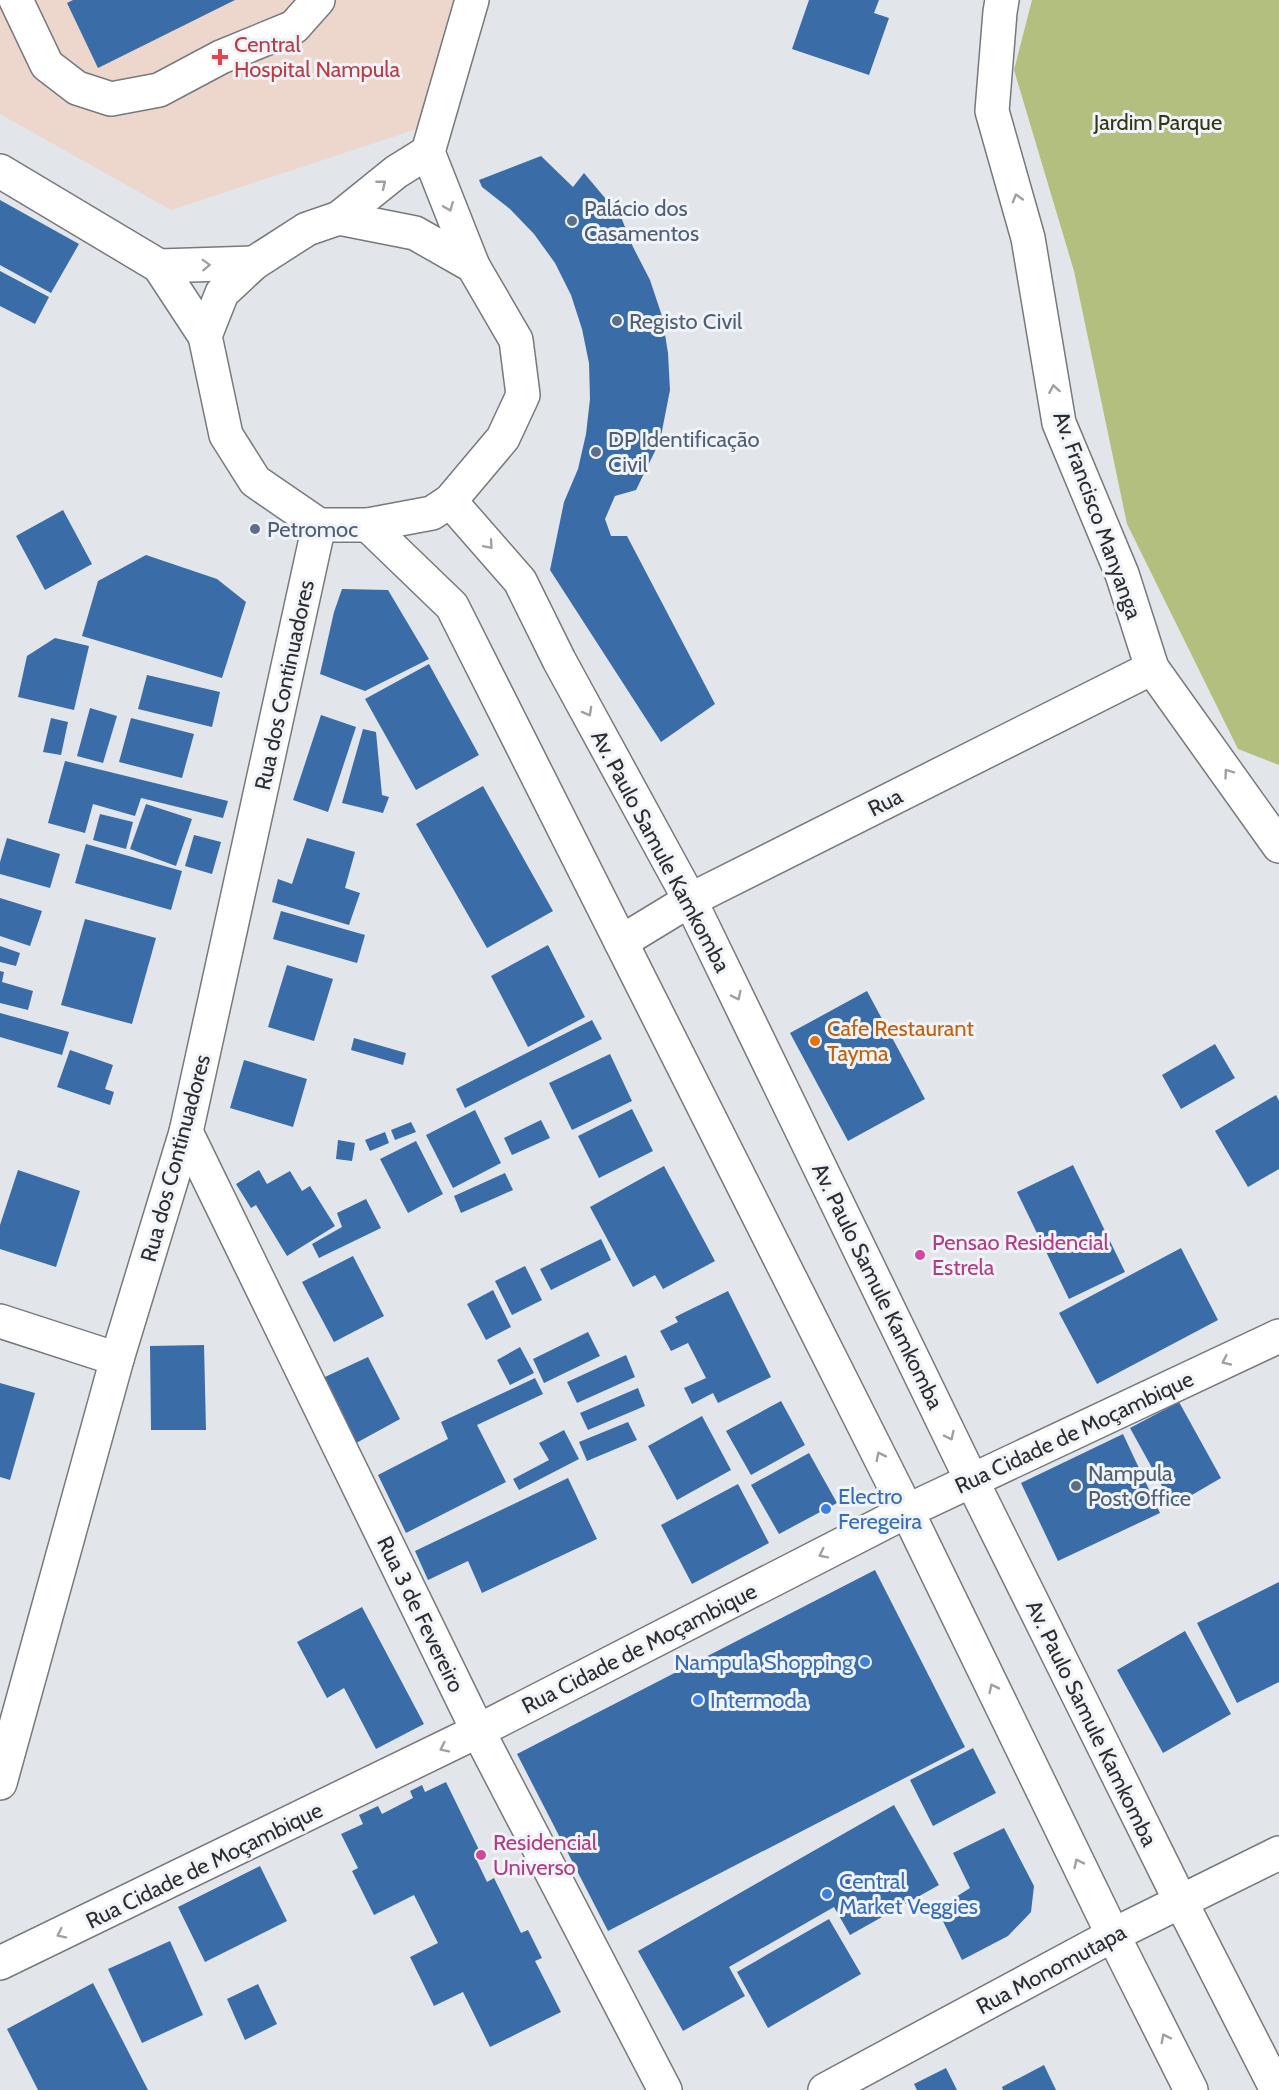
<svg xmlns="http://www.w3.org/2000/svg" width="1279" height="2090" viewBox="0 0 1279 2090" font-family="Cabin,sans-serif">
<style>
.medical{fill:#edd6cb}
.green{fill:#b2bf7e}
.building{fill:#3a6ca7}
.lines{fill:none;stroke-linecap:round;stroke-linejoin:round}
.minor-casing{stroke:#76797d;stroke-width:36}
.major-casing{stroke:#76797d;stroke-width:36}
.minor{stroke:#fff;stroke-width:33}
.major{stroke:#fff;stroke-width:33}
.oneway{stroke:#a0a0a1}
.health-dot{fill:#e0444e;stroke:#f0f3f7;stroke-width:2}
.service-dot{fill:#5c6f8a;stroke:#f0f3f7;stroke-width:2}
.food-dot{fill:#e8710a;stroke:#f0f3f7;stroke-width:2}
.hotel-dot{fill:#d1479c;stroke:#f0f3f7;stroke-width:2}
.shop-dot{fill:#3f7fe0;stroke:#f0f3f7;stroke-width:2}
.labels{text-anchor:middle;stroke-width:6;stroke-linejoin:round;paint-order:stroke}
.health-label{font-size:22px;fill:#be3a42;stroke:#f0f3f7;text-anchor:start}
.park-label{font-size:22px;fill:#303613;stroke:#f0f3f7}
.service-label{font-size:22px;fill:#4e5e75;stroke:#f0f3f7;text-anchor:start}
.street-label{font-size:22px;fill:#2c2d2e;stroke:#f0f3f7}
.food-label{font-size:22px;fill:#c56008;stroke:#f0f3f7;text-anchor:start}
.hotel-label{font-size:22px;fill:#b23c85;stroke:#f0f3f7;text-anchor:start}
.shop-label{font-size:22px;fill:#366cbe;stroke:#f0f3f7;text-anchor:start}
</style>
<rect width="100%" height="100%" fill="#e2e6ea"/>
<!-- medical -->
<polygon class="medical" points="0,0 453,0 426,126 171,210 0,114"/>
<!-- green -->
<polygon class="green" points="1032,0 1279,0 1279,765 1238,749 1127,524 1074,271 1014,70"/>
<!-- building -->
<g class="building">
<polygon points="73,0 235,0 98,68 67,3"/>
<polygon points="809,0 879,0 874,13 889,18 869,75 792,49"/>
<polygon points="541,156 573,187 584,173 621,217 633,247 650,280 662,316 668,353 670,390 660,441 636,490 615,496 605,519 611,536 627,536 715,704 661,742 550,570 564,502 578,469 586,434 590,399 589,363 582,329 571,295 555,263 534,234 510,209 482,187 479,180"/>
<polygon points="0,200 79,244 51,293 0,265"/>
<polygon points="0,271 49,297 35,324 0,306"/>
<polygon points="63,510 92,564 45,590 16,536"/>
<polygon points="146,555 217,579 246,602 222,678 82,636 98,581"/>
<polygon points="342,589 388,590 429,659 365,691 320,674 334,612"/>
<polygon points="55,638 89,646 74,710 18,697 27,656"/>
<polygon points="429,664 479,755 416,790 365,699"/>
<polygon points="147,675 220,692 212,727 138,709"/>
<polygon points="90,708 117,716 103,763 77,756"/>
<polygon points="321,715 356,727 328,812 293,800"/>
<polygon points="51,718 68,722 61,755 43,752"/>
<polygon points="131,718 194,734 182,778 119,762"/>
<polygon points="363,729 376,732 382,795 389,797 383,813 342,803"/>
<polygon points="65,761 228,801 223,818 141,798 135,816 93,804 85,833 48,823"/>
<polygon points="483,786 553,911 487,948 416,824"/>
<polygon points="146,804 192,819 176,866 130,849"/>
<polygon points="100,814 133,822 126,849 93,840"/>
<polygon points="194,835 221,842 212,874 185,866"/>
<polygon points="7,838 60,854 50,888 0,874 0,862"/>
<polygon points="307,838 355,852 345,888 360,893 349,925 272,902 278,879 292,884"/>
<polygon points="86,844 182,871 171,910 75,883"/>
<polygon points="0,898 42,911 30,946 0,936"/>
<polygon points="281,911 365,935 357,963 273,939"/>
<polygon points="85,919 156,938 132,1024 61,1005"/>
<polygon points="548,945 585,1017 528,1047 491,976"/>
<polygon points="0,946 20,953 16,966 0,962"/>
<polygon points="287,965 333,979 314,1041 268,1027"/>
<polygon points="0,971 4,972 2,982 33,991 28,1010 0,1003"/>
<polygon points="867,991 925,1099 848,1141 790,1033"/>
<polygon points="0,1013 69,1032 62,1055 0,1037"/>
<polygon points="592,1020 602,1039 465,1108 456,1089"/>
<polygon points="354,1038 406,1053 403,1065 351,1050"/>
<polygon points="1215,1044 1235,1078 1181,1109 1162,1075"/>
<polygon points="70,1050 113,1065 105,1089 114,1092 110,1105 57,1087"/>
<polygon points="610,1054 632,1101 572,1130 549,1083"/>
<polygon points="244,1060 307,1079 293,1127 230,1108"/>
<polygon points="1276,1095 1279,1101 1279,1169 1248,1187 1215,1131"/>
<polygon points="632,1109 653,1151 599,1178 578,1136"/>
<polygon points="475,1110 501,1163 453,1188 426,1135"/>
<polygon points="541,1120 550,1138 512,1155 504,1138"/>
<polygon points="411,1122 416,1132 395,1140 391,1130"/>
<polygon points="385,1132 389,1143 370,1151 365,1140"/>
<polygon points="338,1140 355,1143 352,1161 336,1159"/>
<polygon points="416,1141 443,1194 408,1213 380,1159"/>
<polygon points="1073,1165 1125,1272 1069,1299 1017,1192"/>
<polygon points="664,1166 715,1261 663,1289 655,1275 633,1287 590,1207"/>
<polygon points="18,1170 80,1191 56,1267 0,1249 0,1225"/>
<polygon points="259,1170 267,1184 290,1171 302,1191 310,1186 335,1226 287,1256 256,1205 251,1208 236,1184"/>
<polygon points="505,1173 513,1190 461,1213 454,1196"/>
<polygon points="366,1199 381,1228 319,1258 312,1244 342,1227 337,1213"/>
<polygon points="601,1239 611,1260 551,1290 540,1269"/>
<polygon points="1181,1248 1218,1320 1097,1384 1059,1313"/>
<polygon points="353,1256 384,1316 334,1342 302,1282"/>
<polygon points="525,1266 542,1300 512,1315 495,1281"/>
<polygon points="493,1290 511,1327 486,1340 467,1304"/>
<polygon points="728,1291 771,1377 718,1403 713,1393 692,1404 684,1388 706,1378 688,1343 671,1351 660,1331 678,1322 675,1317"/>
<polygon points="588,1332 600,1356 544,1383 533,1359"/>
<polygon points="204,1345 206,1430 151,1430 150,1346"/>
<polygon points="520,1347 534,1373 510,1385 497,1360"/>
<polygon points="626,1355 635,1377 577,1403 567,1382"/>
<polygon points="368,1357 400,1419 347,1448 312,1383"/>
<polygon points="535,1378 543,1394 477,1425 506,1482 406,1533 378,1475 448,1439 441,1422"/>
<polygon points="0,1383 35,1393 10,1480 0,1477"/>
<polygon points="638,1388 645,1406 588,1430 580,1413"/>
<polygon points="781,1401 805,1445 751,1475 726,1431"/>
<polygon points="1179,1402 1221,1478 1173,1506 1130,1428"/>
<polygon points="702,1416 731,1470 677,1500 648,1446"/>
<polygon points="628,1422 637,1440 587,1461 579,1442"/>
<polygon points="564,1430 579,1459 519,1490 513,1479 549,1460 539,1443"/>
<polygon points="1123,1434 1160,1513 1058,1561 1021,1483"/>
<polygon points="809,1453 837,1503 779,1534 751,1485"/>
<polygon points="568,1478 597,1539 482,1593 468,1561 428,1580 415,1551"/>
<polygon points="738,1484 769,1543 692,1584 661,1525"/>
<polygon points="875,1570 965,1747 608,1931 517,1754"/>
<polygon points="1279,1582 1279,1682 1237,1703 1197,1623"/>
<polygon points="362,1607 424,1724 376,1749 344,1688 327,1698 297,1642"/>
<polygon points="1185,1631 1231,1714 1163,1753 1117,1670"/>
<polygon points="973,1748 996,1793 933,1826 910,1780"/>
<polygon points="446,1782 483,1858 477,1861 487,1882 494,1878 521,1933 528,1930 542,1958 535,1961 561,2012 490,2047 463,1992 434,2006 410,1957 438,1943 414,1895 374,1915 352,1871 358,1868 341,1834 363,1824 359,1815 378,1806 382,1814 413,1798 410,1791 422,1785 425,1792"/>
<polygon points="894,1805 939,1885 850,1935 834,1907 729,1967 745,1996 683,2031 638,1951"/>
<polygon points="1004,1828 1034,1886 1031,1912 1008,1936 962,1960 937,1909 970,1888 953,1853"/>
<polygon points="260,1866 287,1921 205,1962 178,1907"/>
<polygon points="829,1919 861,1974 768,2028 737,1972"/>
<polygon points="170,1941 203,2015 142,2043 108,1969"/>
<polygon points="93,1983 148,2090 38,2090 7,2029"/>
<polygon points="258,1984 277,2024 245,2040 227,1999"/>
<polygon points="1044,2065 1056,2090 1003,2090 1002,2087"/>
<polygon points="946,2068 957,2090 917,2090 914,2084"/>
</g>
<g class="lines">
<defs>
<g id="minor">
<polyline points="16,0 47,65 77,88 111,99 159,90 221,57 294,27 318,0"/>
<polyline points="1002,0 1000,12 992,111 1028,238 1059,423 1122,574 1152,668 1279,846"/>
<polyline points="428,152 472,0"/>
<polyline points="428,152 473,266"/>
<polyline points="0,171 159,266 205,336"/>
<polygon points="339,218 415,233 473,266 516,340 523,395 503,438 450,501 432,513 368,525 319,525 255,481 226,435 205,336 222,293 254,263 307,229"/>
<polyline points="339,218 396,172 428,152"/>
<polyline points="159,266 254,263"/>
<polyline points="621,942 690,900 1152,668"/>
<polyline points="186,1132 478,1731 665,2090"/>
<polyline points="0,1321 117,1359"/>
<polyline points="0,1783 117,1359 186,1132 319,525"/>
<polyline points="0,1963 478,1731 907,1511 1279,1336"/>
<polyline points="825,2090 1113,1935 1279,1853"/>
</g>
<g id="major">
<polyline points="450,501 520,581 559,660 690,900 972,1481 1181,1902 1277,2090"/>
<polyline points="368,525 452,606 907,1511 1113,1935 1191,2090"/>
</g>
</defs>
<!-- minor casing -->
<use href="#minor" class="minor-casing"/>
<!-- major casing -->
<use href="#major" class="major-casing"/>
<!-- minor -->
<use href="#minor" class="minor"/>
<!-- major -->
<use href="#major" class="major"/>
</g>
<!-- one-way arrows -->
<defs><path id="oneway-chevron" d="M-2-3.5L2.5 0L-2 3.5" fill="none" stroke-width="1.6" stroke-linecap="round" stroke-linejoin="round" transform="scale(1.5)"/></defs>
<g class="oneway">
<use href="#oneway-chevron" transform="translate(382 184) rotate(-39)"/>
<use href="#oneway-chevron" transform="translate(1017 198) rotate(-106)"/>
<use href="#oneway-chevron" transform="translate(449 207) rotate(68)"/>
<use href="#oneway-chevron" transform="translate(206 265) rotate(-2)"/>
<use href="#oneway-chevron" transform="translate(1054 389) rotate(-100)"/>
<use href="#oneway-chevron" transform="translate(489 545) rotate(49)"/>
<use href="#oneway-chevron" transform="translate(588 712) rotate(61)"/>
<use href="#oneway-chevron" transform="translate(1228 773) rotate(-126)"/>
<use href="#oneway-chevron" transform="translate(737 996) rotate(64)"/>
<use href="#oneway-chevron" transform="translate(1226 1361) rotate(155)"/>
<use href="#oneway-chevron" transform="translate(950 1436) rotate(64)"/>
<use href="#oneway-chevron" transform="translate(880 1456) rotate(-117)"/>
<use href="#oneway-chevron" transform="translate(823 1554) rotate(153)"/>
<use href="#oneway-chevron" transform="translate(993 1688) rotate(-116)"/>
<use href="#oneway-chevron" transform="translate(444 1748) rotate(154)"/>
<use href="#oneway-chevron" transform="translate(1078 1863) rotate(-116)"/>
<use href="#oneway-chevron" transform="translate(61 1934) rotate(154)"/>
<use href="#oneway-chevron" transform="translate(1165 2038) rotate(-117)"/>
</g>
<!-- markers -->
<path class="health-dot" d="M217 48h6v6h6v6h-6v6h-6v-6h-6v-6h6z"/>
<g class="service-dot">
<circle cx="572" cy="221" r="6"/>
<circle cx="617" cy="321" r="6"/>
<circle cx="596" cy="452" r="6"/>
<circle cx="255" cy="529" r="6"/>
<circle cx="1076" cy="1486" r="6"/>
</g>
<circle class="food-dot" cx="815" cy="1041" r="6"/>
<g class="hotel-dot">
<circle cx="920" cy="1255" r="6"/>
<circle cx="481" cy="1855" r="6"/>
</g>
<g class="shop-dot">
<circle cx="826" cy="1509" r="6"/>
<circle cx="865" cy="1662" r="6"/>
<circle cx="698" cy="1700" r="6"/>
<circle cx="827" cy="1894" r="6"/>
</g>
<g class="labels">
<!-- health labels -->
<g class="health-label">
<text x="234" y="52">Central<tspan x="234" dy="25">Hospital Nampula</tspan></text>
</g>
<!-- park labels -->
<g class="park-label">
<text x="1158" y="130">Jardim Parque</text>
</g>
<!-- service labels -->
<g class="service-label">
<text x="584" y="216">Palácio dos<tspan x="584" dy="25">Casamentos</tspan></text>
<text x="629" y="329">Registo Civil</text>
<text x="608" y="447">DP Identificação<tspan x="608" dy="25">Civil</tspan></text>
<text x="267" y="537">Petromoc</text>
<text x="1088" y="1481">Nampula<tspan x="1088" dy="25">Post Office</tspan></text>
</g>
<!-- street labels -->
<g class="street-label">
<text transform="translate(1098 515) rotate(70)" y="8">Av. Francisco Manyanga</text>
<text transform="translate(284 685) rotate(-78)" y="8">Rua dos Continuadores</text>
<text transform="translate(885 802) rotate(-27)" y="8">Rua</text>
<text transform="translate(661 851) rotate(62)" y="8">Av. Paulo Samule Kamkomba</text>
<text transform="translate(175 1158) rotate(-75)" y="8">Rua dos Continuadores</text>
<text transform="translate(878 1286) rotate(64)" y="8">Av. Paulo Samule Kamkomba</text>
<text transform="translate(1074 1432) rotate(-25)" y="8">Rua Cidade de Moçambique</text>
<text transform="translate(421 1614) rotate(64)" y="8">Rua 3 de Fevereiro</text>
<text transform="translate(639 1648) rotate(-27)" y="8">Rua Cidade de Moçambique</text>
<text transform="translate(1092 1723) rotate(64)" y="8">Av. Paulo Samule Kamkomba</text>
<text transform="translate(204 1865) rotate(-26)" y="8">Rua Cidade de Moçambique</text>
<text transform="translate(1051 1969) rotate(-28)" y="8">Rua Monomutapa</text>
</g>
<!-- food labels -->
<g class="food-label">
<text x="827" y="1036">Cafe Restaurant<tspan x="827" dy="25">Tayma</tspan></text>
</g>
<!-- hotel labels -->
<g class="hotel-label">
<text x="932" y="1250">Pensao Residencial<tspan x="932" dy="25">Estrela</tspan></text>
<text x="493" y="1850">Residencial<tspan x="493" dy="25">Universo</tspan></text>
</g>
<!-- shop labels -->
<g class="shop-label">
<text x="838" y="1504">Electro<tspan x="838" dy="25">Feregeira</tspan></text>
<text x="853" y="1670" text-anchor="end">Nampula Shopping</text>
<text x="710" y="1708">Intermoda</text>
<text x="839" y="1889">Central<tspan x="839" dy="25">Market Veggies</tspan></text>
</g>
</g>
</svg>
